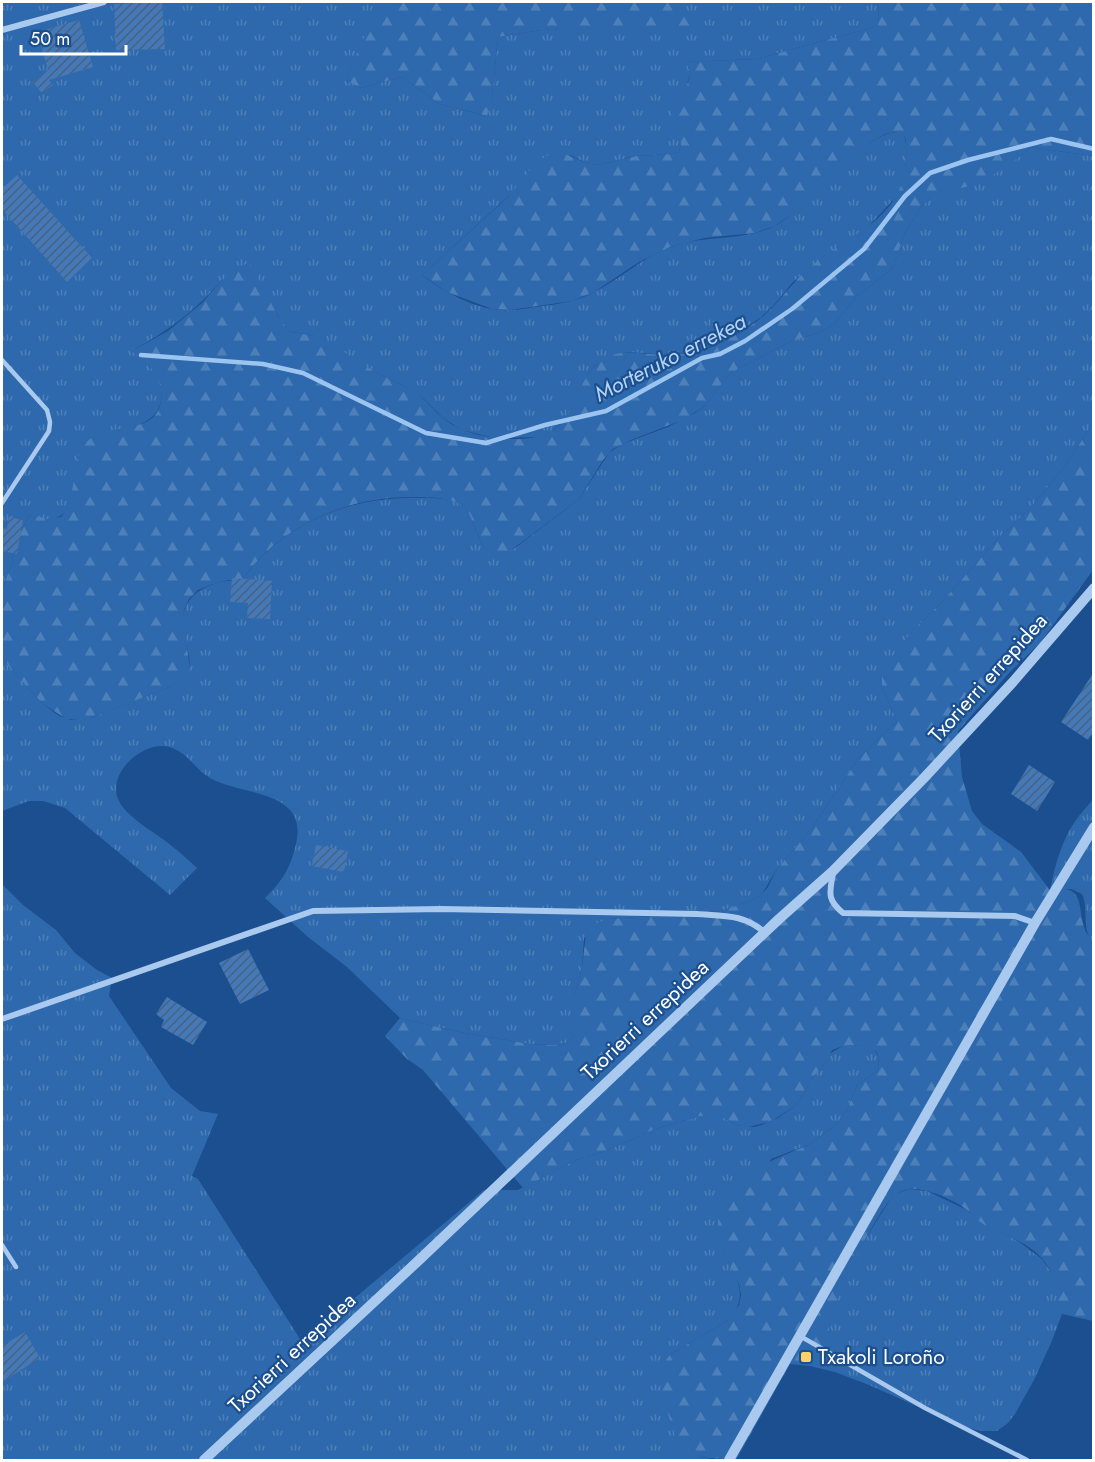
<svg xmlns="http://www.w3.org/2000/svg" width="1095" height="1462" viewBox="0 0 1095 1462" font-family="Jost,sans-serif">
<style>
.grass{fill:url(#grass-tufts)}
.forest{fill:url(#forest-firs)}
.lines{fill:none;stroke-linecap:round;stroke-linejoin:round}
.stream{stroke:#9cc4f0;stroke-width:4.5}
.building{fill:url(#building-hatch)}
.service{stroke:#a9c9ee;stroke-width:4.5}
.minor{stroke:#a9c9ee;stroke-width:6}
.tertiary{stroke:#a9c9ee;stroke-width:10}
.poi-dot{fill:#ffd166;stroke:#1b4f8f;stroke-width:2}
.labels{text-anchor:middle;stroke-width:4.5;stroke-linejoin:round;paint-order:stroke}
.street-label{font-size:21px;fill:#fff;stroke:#1b4f8f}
.poi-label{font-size:21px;fill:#fff;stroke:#1b4f8f;text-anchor:start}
.water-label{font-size:22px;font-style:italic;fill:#b5d3f5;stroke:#1b4f8f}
</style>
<defs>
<pattern id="grass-tufts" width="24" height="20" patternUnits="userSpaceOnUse" patternTransform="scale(1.5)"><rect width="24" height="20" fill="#2e69ad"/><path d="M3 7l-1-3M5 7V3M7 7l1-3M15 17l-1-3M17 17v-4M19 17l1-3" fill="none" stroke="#4d80b9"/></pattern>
<pattern id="forest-firs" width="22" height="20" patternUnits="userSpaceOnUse" patternTransform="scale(1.5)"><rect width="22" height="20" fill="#2e69ad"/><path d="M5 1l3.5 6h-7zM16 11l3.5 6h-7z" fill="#4d80b9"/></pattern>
<pattern id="building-hatch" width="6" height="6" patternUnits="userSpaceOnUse" patternTransform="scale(1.5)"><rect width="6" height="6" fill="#4478b7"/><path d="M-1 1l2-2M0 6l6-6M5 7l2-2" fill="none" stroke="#486282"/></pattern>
</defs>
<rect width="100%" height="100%" fill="#1b4f8f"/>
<!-- grass -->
<g class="grass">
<path d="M2,2H396C368,21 358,51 347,81L360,88L402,77L440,104L486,116L492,97L498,37L541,30L689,23L679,2H879L878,26L756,59L687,62L690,74L685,91L678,138L681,144L679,152L672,154L635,156L598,165L586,163L570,155L513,192L422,275C442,291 475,309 501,310C514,311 528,308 542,306C560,304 578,301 594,292C624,277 644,255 677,245C711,234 753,242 783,221C798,211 803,194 815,182C828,171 872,139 887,134C894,132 898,131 904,135L907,148L905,176L896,197L866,229L824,256L793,282L774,305L760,318L725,341L696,352L670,355L627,352L607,358L596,365L589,373L568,417L551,432L539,437L494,438L462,430L443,418L424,399L404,386L369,369L314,336L289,331L283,324L267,297L222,280C193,313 170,329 132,351C140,358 151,364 156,373C161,381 162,391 161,400C158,427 121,429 100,434L65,512C54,523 43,519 29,515L13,550L12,563L2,590Z"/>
<path d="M1030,147L1093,156V423L1065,466L1033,505L995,542L941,603L912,631L882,687L897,721L858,759L812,828L777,869L762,894L750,901L721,911L609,919L584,938L582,968L574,996V1034L571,1039L566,1043L552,1045L530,1044L459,1032L400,1018L347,967L308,937L265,898C283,880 290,869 296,844C309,789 241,796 210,778C192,767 185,747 162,746C136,746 105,778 120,803C130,820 158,834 173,847C181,853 189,861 197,868L170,895L65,808L43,801H29L2,811V654L9,667L42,703L59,716L71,720L94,717L174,685L190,667C190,653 184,640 183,625C181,591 214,580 242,580C280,527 340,500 404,498C419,498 435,497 450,500C487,507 466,571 515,548L579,499L609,453L622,444L668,427L695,413L706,405L726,378L739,368L790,342L820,332L834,324L857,296L892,269L905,233L919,210L931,196L1021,156Z"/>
<path d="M1093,800V941C1081,931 1089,908 1082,894L1071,889L1050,890C1058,853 1065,828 1093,800Z"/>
<path d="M2,884L23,905L56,930L75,953L97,970L112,978L109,996L171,1088L200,1111L218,1114L192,1176L198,1179L302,1342L484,1190H518L576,1160L605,1151L655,1129L700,1116H720L737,1125L754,1127L762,1125L778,1118L794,1107L801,1098L811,1079L822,1067L829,1054L843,1046L863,1045L874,1049L879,1057L878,1070L857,1085L847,1110L835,1126L810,1144L771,1159L723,1250C735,1276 752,1296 727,1321L671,1354L661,1369L701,1457L717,1460H2Z"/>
<path d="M909,1189L927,1191L967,1210L980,1222L1018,1241L1042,1259L1052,1274L1062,1314L1051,1343L1034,1380L1015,1414L1008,1423L997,1431H980L959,1425L869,1385L835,1372C835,1357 828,1342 829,1326C832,1290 870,1231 890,1200L895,1194Z"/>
</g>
<!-- forest -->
<g class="forest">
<path d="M396,2H679L690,23L688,28L541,30L498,37L492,97L487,116L440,104L402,77L360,88L347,81C357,52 368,18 396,2Z"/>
<path d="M879,2H1093V156L1030,147L1021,156L991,176L969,186L931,196L919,210L905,233L892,269L857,296L834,324L820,332L790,342L739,368L726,378L706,405L685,419L631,440L613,449L603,460L579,499L510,551C469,566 484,509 453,501C440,497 426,497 412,497C346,497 281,525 242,580H229L210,585L198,590L189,599L184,610L183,623L190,667L185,678L174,685L102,714L83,720L66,719L42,703L9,667L2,654V590L12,563L13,550L29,515L48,519L61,517C79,496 69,464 86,443C105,420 157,438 161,400C164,376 148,364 132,351L168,331L202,303L222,280L249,262L278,316L289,331C299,334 310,334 320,338C338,345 352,359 370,369C384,377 400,383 414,392C426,399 434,411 444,419C465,435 492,439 518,439C590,438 564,373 613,355C625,351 637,353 649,354C669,355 688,356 707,349C730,340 755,325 772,308C785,294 795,280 809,268C848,234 901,222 906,162C906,153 908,143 904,135L895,132L885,134L871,142L816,181L792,214L775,226L755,233L704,238L670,247L639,262L594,292L572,301L510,310L492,309L447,292L422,275L508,197L533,166L546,156L563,153L586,163L598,165L636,156L672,154L679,152L681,144C678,138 672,131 671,123C667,101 700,86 686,62L756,59L878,26Z"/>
<path d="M1093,423V570L1040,643L1008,674L958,731L962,777L972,811L982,824L1021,852L1050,890C1095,881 1070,923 1094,941L1093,1321L1062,1314C1055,1299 1056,1281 1048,1267C1033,1240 999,1236 977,1220C973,1217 971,1213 967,1210C955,1200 924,1187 908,1189C904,1190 899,1192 896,1194C878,1207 830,1305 829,1328C829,1343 836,1357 835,1372L810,1366L790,1364L736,1460C717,1457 707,1462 687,1450C684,1447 680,1444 677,1440C674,1435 659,1384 659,1378C659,1369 665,1360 671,1354L727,1321L739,1305L741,1295L739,1284L723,1250L718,1233V1219L723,1204L749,1174L759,1166L810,1144L835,1126L847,1110L857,1085L878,1070L879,1057L876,1051L863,1045L843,1046L832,1050L822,1067L811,1079L801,1098L794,1107L770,1122L748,1127L737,1125L720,1116H700L655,1129L605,1151L576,1160L523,1188L422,1069L407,1059L385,1036L400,1018L459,1032L530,1044L552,1045L566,1043L571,1039L574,1034V996L582,968L586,933L590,927L596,923L609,919L721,911L750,901L762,894L768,887L777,869L812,828L858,759L897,721L882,687V678L891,658L912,631L941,603L995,542L1033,505L1065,466Z"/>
</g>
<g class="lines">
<!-- stream -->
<polyline class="stream" points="141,355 263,364 303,373 426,433 486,443 545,425 606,411 702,358 720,354 745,341 792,309 864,249 905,196 930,173 968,160 1051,139 1094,149"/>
</g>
<!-- building -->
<g class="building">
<polygon points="162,2 165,49 116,50 114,4"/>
<polygon points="79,20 93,67 49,80 53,85 42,93 34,84 30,85 48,70 37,32"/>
<polygon points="17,175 92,258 67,282 2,209 2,189"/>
<polygon points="9,517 23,520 17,554 2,551 2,528 7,529"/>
<polygon points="232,578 272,581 270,619 247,618 248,603 230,602"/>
<polygon points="1094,672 1094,732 1088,740 1061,722"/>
<polygon points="1029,765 1055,782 1037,811 1011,794"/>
<polygon points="316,845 348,851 344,872 312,866"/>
<polygon points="248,949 269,990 240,1004 219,963"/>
<polygon points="167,997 207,1022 193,1045 161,1027 164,1020 156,1014"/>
<polygon points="25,1332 40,1358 2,1382 2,1346"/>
</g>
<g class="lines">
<!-- service -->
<g class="service">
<polyline points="2,360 47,410 50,422 49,431 2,503"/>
<polyline points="2,1245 16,1267"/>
<polyline points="800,1336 925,1408 1027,1460"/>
</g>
<!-- minor -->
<g class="minor">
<polyline points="2,30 104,2"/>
<path d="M833,873C830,892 826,899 843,913L1015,916L1035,923"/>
<path d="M2,1019L313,911L441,909L697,914C723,916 745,914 765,933"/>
</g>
<!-- tertiary -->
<g class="tertiary">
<polyline points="204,1460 417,1262 779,919 833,871 924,778 1012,683 1094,588"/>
<polyline points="729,1460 1035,923 1094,827"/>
</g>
</g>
<!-- markers -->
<rect class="poi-dot" x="800" y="1351" width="12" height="12" rx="3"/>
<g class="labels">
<!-- street labels -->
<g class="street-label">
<text transform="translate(988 678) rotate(-48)" y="7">Txorierri errepidea</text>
<text transform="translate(645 1020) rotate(-43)" y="7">Txorierri errepidea</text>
<text transform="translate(292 1353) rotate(-43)" y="7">Txorierri errepidea</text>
</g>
<!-- poi labels -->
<g class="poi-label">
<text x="818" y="1364">Txakoli Loroño</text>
</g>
<!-- water labels -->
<g class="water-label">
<text transform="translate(670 357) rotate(-27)" y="8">Morteruko errekea</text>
</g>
</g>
<!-- border -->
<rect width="1095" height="1462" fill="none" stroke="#ffffff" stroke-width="6"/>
<!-- scale -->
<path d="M21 45v9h105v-9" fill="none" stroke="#ffffff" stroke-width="3"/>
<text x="30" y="45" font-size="18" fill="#ffffff" stroke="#1b4f8f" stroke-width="4.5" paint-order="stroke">50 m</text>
</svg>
